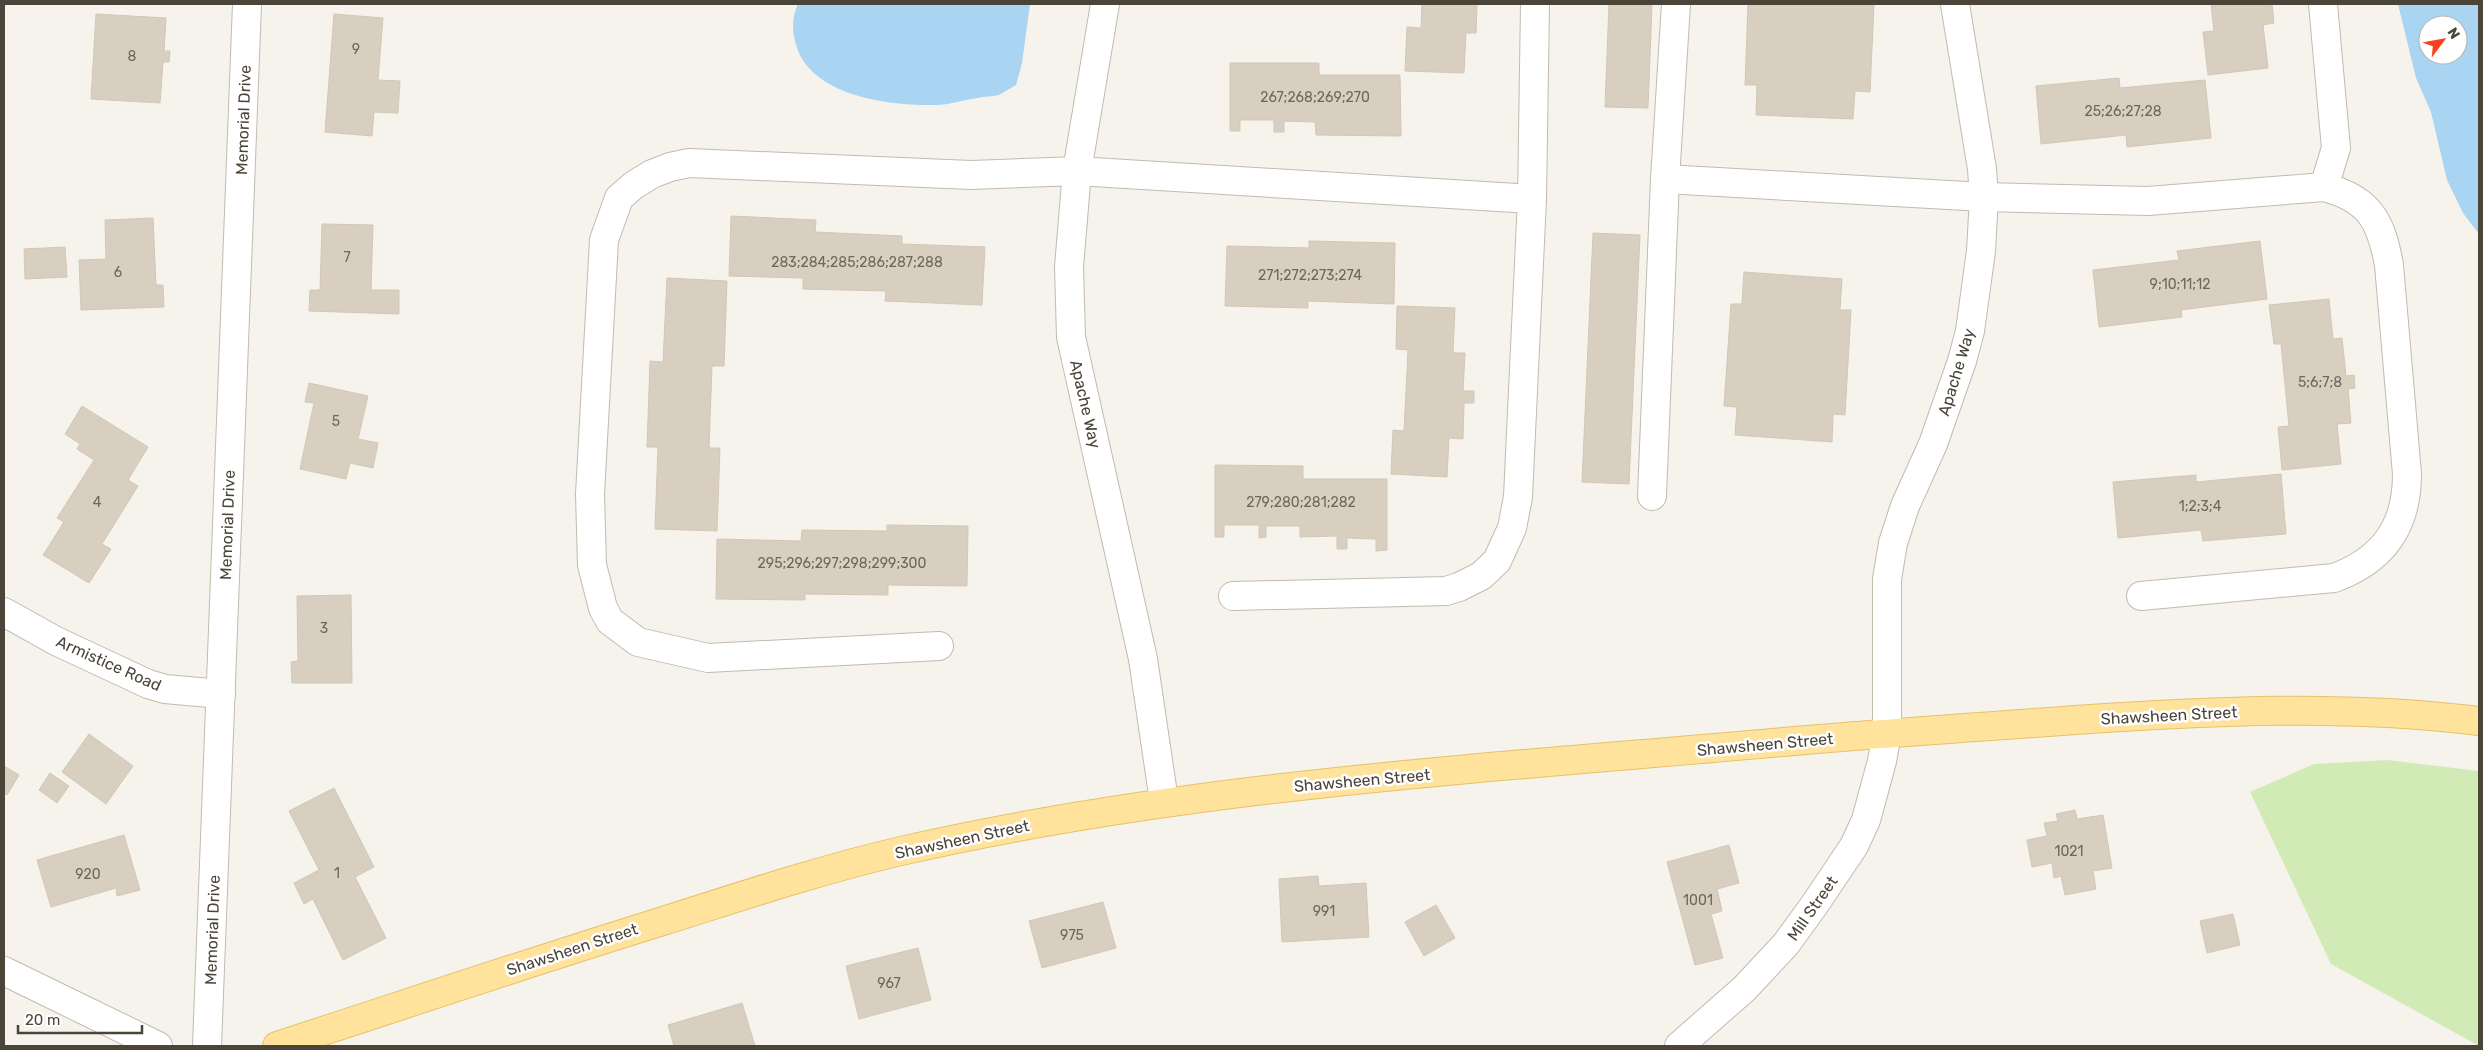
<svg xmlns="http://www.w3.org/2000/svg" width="2483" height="1050" viewBox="0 0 2483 1050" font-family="Rubik,sans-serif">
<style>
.green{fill:#d2eab5}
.water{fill:#a9d4f2;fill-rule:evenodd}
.building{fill:#d8cfc1;stroke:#d3c7b4}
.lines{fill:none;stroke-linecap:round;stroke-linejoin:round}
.minor-casing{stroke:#c2bbae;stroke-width:30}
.major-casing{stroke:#e6c16a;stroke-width:30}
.minor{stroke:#fff;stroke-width:28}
.major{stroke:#ffe39c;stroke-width:28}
.labels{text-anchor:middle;stroke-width:5;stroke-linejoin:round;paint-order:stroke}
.number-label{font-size:14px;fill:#6e675b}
.street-label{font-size:16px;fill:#4b4439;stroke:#fff}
</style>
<rect width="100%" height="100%" fill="#f6f3ec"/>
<!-- green -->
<polygon class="green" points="2387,760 2479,771 2479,1046 2331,964 2250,792 2314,764"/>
<!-- water -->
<g class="water">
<path d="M798,4H1030L1022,63L1016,85C1010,88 1005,92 999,95C993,97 984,96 977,98C963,100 949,105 936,105C891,106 814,97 797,48C792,33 791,19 798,4Z"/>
<path d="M2398,4H2479V234L2463,213L2447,180L2431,112L2416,78ZM2428,25H2458V55H2428Z"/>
</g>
<!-- building -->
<g class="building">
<polygon points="1422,4 1477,4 1476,33 1466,33 1464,73 1405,71 1407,27 1421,28"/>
<polygon points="1609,4 1652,4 1648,108 1605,107"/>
<polygon points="1748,4 1874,4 1870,92 1855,91 1853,119 1756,115 1757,85 1745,85"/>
<polygon points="2211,4 2272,4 2274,23 2263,25 2268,68 2208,75 2203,32 2214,31"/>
<polygon points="96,14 166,18 164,51 170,51 169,62 163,62 160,103 91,99"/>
<polygon points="334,14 383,18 378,80 400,81 398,113 374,112 372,136 325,132"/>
<polygon points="1230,63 1319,63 1319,75 1400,75 1401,136 1316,135 1315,122 1284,121 1284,132 1274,132 1274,120 1240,120 1240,131 1230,131"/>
<polygon points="2119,78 2120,88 2205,80 2211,138 2127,147 2126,135 2041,144 2036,86"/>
<polygon points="731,216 816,220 815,232 902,236 902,244 985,247 982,305 885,301 886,291 803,289 803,278 729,276"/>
<polygon points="153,218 156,285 163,285 164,307 81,310 79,260 106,259 105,220"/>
<polygon points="322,224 373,225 371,290 399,290 399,314 309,311 310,290 320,290"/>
<polygon points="1593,233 1640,235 1629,484 1582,482"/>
<polygon points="1309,241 1395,243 1394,304 1308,301 1308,308 1225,306 1227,246 1309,248"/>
<polygon points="2260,241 2267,299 2181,310 2182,317 2099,327 2093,270 2179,260 2177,251"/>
<polygon points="65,247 67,277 25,279 24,249"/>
<polygon points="1744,272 1842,279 1840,310 1851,310 1845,415 1833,414 1832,442 1735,435 1737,407 1724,406 1731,304 1742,304"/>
<polygon points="667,278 727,281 724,366 712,366 709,448 720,448 717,531 655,529 658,447 647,447 650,361 663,362"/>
<polygon points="2329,299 2333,339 2342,338 2346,376 2354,375 2355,388 2348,389 2351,423 2337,424 2341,464 2282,470 2278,427 2289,426 2281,344 2274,344 2269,305"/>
<polygon points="1397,306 1455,308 1453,353 1465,353 1463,391 1474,391 1474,403 1464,403 1463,439 1449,438 1447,477 1391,474 1393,430 1404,431 1408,350 1396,349"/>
<polygon points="309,383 368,396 358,439 378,443 373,468 350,463 346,479 300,469 314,403 305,402"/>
<polygon points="82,406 148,447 128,480 138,486 102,544 111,549 89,583 43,555 64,522 57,518 94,460 77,449 80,444 65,434"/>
<polygon points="1215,465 1303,466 1303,479 1387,479 1387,550 1376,551 1376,539 1347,538 1347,549 1337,549 1337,536 1300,537 1300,526 1266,526 1266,537 1259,538 1259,525 1224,525 1224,537 1215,537"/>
<polygon points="2281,474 2286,534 2203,541 2201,530 2118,538 2113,482 2196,475 2196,482"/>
<polygon points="887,525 968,526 967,586 888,585 888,595 805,594 805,600 716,599 717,539 801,541 802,530 887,531"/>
<polygon points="351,595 352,683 292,683 291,662 298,661 297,596"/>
<polygon points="89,734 133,766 106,804 62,772"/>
<polygon points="4,766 19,775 7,795 4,793"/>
<polygon points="50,773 69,786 57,803 39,790"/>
<polygon points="334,788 374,867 355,877 386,938 343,960 313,899 304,904 294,883 319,870 289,811"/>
<polygon points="2075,810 2077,819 2103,815 2112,868 2093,871 2096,889 2065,895 2061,876 2054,878 2052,863 2032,867 2027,840 2047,836 2044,823 2058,821 2056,814"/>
<polygon points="124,835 140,890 117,896 116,888 51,907 37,860"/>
<polygon points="1729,845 1739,883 1717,889 1722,911 1711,914 1723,958 1695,965 1667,862"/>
<polygon points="1318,876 1319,886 1366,883 1369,937 1282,942 1279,879"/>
<polygon points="1103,902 1116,948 1042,968 1029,921"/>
<polygon points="1436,905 1455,938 1424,956 1405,922"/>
<polygon points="2233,914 2240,945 2207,953 2200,921"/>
<polygon points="918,948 931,1000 859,1019 846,966"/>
<polygon points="742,1003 755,1046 674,1046 668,1025"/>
</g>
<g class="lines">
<defs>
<g id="minor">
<polyline points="1105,4 1077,171 1069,267 1071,337 1143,659 1164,801"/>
<polyline points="1665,179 1984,197 2148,201 2324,187"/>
<polyline points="1652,496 1665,179 1676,4"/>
<polyline points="1233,596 1446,591 1459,587 1481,576 1497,561 1512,528 1518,497 1532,199 1535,4"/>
<path d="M2141,596L2334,578C2383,560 2407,527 2407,474L2389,265C2381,221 2370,199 2324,187L2336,148L2323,4"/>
<polyline points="4,612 56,641 148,684 165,689 221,694"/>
<polyline points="939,646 708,658 638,642 610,621 603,608 592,565 590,494 604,240 619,198 634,185 652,174 670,167 689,163 971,175 1077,171 1532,199"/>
<polyline points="4,971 158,1046"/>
<polyline points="207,1046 247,4"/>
<polyline points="1679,1046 1744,989 1786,944 1815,904 1854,846 1866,820 1882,761 1887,733 1887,579 1893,543 1905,506 1933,444 1962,361 1970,331 1981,251 1984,197 1982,169 1955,4"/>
</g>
<path id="major" d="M277,1046C406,1004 534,961 663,921C742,896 820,870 901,851C1194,784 1495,768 1794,741C1887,733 1981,727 2075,720C2209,711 2345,704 2479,721"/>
</defs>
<!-- minor casing -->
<use href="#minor" class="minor-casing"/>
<!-- major casing -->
<use href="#major" class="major-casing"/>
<!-- minor -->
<use href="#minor" class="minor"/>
<!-- major -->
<use href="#major" class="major"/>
</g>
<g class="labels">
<!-- number labels -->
<g class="number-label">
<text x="356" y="54">9</text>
<text x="132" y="61">8</text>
<text x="1315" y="102">267;268;269;270</text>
<text x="2123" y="116">25;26;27;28</text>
<text x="347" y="262">7</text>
<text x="857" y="267">283;284;285;286;287;288</text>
<text x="118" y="277">6</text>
<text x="1310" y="280">271;272;273;274</text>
<text x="2180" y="289">9;10;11;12</text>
<text x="2320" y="387">5;6;7;8</text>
<text x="336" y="426">5</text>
<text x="97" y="507">4</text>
<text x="1301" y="507">279;280;281;282</text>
<text x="2200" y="511">1;2;3;4</text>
<text x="842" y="568">295;296;297;298;299;300</text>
<text x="324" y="633">3</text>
<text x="2069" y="856">1021</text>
<text x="337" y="878">1</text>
<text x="88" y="879">920</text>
<text x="1698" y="905">1001</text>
<text x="1324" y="916">991</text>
<text x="1072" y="940">975</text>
<text x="889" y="988">967</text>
</g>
<!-- street labels -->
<g class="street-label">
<text transform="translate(243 120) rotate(-88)" y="6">Memorial Drive</text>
<text transform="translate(1956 372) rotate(-73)" y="6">Apache Way</text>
<text transform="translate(1086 404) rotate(77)" y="6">Apache Way</text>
<text transform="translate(227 525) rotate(-88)" y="6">Memorial Drive</text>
<text transform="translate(109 663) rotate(24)" y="6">Armistice Road</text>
<text transform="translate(2169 715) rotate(-3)" y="6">Shawsheen Street</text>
<text transform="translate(1765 744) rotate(-5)" y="6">Shawsheen Street</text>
<text transform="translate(1362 780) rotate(-5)" y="6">Shawsheen Street</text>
<text transform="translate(962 839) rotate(-12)" y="6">Shawsheen Street</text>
<text transform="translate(1812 908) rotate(-55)" y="6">Mill Street</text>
<text transform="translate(212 930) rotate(-88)" y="6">Memorial Drive</text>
<text transform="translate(572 949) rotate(-18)" y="6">Shawsheen Street</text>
</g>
</g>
<!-- border -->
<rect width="2483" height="1050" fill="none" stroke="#4b4439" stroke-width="10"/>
<!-- north arrow -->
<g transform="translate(2443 40) rotate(58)"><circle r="24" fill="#ffffff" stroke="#b7b4b0"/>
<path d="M0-4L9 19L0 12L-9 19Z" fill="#fc3f1d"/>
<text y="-8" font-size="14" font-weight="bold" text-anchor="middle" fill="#4b4439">N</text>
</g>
<!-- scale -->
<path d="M18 1025v8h124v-8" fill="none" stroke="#4b4439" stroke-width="2.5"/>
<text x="25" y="1025" font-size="15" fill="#4b4439" stroke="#ffffff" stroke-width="4" paint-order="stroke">20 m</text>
</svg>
